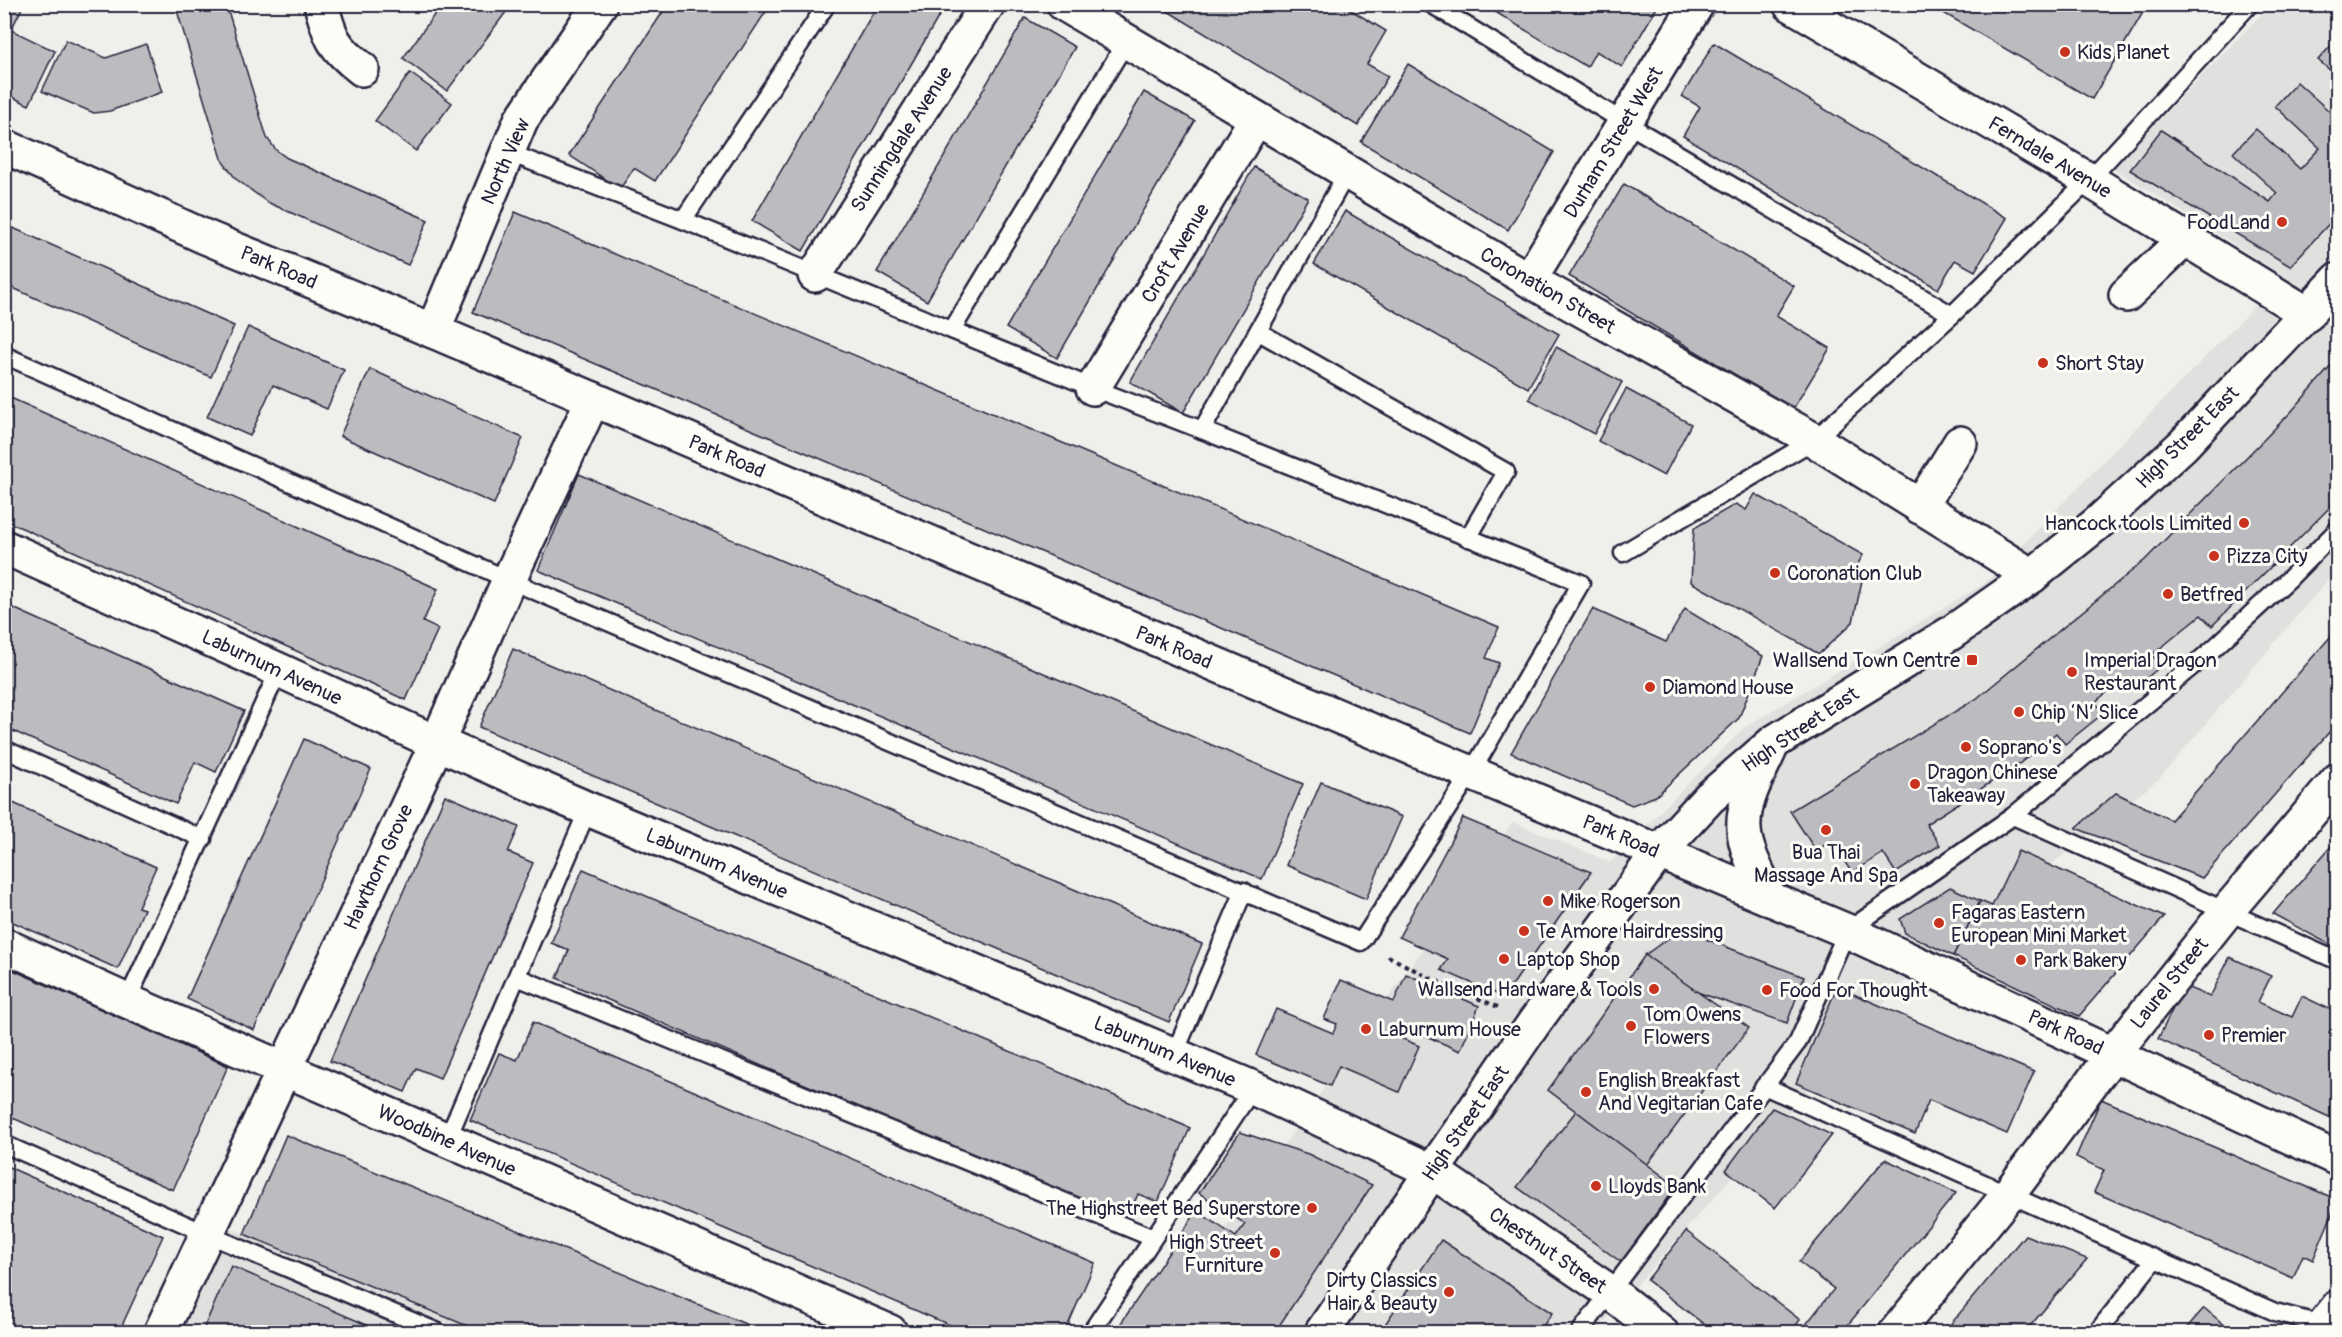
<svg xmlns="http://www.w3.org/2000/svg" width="2342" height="1337" viewBox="0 0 2342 1337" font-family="Pangolin,sans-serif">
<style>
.built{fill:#e0e0df}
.building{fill:#bcbcc0;stroke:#22223b;stroke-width:1.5}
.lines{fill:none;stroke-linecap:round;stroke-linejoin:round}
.lane-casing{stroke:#22223b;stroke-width:21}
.street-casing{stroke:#22223b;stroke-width:38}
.secondary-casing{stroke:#22223b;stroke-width:38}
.primary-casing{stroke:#22223b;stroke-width:38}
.path{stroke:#22223b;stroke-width:4;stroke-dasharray:4.5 4.5;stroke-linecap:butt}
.lane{stroke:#fdfcf7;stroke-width:16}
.street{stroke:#fdfcf7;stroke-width:33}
.secondary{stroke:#fdfcf7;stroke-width:33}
.primary{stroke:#fdfcf7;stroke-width:33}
.poi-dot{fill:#c8321e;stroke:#fdfcf7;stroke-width:2}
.labels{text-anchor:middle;stroke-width:6;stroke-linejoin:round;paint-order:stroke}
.poi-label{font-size:20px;fill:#22223b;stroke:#fdfcf7;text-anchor:start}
.street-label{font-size:20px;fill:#22223b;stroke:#fdfcf7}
</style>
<rect width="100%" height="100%" fill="#f0efec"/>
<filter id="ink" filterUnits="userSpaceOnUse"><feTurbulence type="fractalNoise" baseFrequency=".0167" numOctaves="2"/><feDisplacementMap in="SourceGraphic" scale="12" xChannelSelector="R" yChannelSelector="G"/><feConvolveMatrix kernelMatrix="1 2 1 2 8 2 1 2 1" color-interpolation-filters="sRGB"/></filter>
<g filter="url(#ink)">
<!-- built -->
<g class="built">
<polygon points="2270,5 2337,5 2337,569 2159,779 1899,986 1596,1332 1151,1332 1513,822 1610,862 1745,727 1985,583 2284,276 2113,168"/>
<polygon points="230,1228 498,1332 183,1332"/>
</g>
<!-- building -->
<g class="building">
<polygon points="4,4 24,4 11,30 55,51 29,105 4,93"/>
<polygon points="175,4 226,4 267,138 276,150 287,158 428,220 408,265 267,202 236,179 223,162"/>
<polygon points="442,4 512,4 447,91 403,58"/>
<polygon points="668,4 771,4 655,181 634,168 620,189 569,155"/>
<polygon points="878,4 946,4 803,251 752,221"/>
<polygon points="1156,4 1341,4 1386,31 1367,64 1388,76 1358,126"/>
<polygon points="1482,4 1659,4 1622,67 1596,51 1587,67"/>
<polygon points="1928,4 2148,4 2092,99"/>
<polygon points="1025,18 1075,47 927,301 877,272"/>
<polygon points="2338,38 2338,77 2318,60"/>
<polygon points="66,40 106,58 146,44 162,92 110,111 94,113 42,91"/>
<polygon points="1714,43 2007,218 1975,271 1955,260 1938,289 1683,136 1700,107 1682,96"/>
<polygon points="1408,64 1554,152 1508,230 1361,142"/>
<polygon points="410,73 452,103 416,151 375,121"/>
<polygon points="2297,82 2338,119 2338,214 2290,266 2130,170 2161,130 2270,202 2277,193 2233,153 2256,129 2300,169 2320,148 2275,106"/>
<polygon points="1144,92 1195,121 1057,358 1006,328"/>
<polygon points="1254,167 1308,198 1183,413 1130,382"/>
<polygon points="1624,184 1794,286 1776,316 1830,348 1793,409 1569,276"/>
<polygon points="1345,211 1559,334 1528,388 1314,264"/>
<polygon points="515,212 1499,627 1486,658 1499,663 1470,733 473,312"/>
<polygon points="4,224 234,326 211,377 4,284"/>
<polygon points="248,327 344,370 327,409 273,385 250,436 207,417"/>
<polygon points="1556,347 1622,382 1594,434 1529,399"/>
<polygon points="2338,358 2338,499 2212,626 2201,615 2152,655 2161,666 2131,691 2122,680 2095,702 2104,713 2065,744 2056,733 2018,765 1926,824 1940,845 1896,873 1883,853 1852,873 1831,841 1816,851 1790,811 1976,699 2145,560 2291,412"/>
<polygon points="370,369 523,438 494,504 340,436"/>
<polygon points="1626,389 1691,424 1664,476 1598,441"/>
<polygon points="4,395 438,589 423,622 438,629 406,700 4,520"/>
<polygon points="579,474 1303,784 1262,879 538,570"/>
<polygon points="1755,494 1863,555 1854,571 1863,576 1853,622 1819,654 1691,582 1694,528 1736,504 1746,510"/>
<polygon points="4,604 244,711 216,772 195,762 176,804 4,727"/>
<polygon points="1593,609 1666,642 1685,609 1763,656 1739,718 1656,796 1632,805 1511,753"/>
<polygon points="2338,628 2338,722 2202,878 2076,828 2116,793 2171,820"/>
<polygon points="513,649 1202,944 1169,1022 479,727"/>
<polygon points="304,739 371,769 254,1030 187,999"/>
<polygon points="1321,782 1402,817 1366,899 1286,865"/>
<polygon points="445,795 519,827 508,852 533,863 440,1078 416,1068 405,1092 330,1061"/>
<polygon points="4,799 156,867 138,907 144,909 118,969 4,918"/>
<polygon points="1463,818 1591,872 1504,997 1441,970 1448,959 1399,937"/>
<polygon points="2338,838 2338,949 2273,914"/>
<polygon points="2018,851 2164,917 2079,1016 1953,956 1980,901 1992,906"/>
<polygon points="583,869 1190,1128 1158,1202 1138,1194 1126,1222 557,978 569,950 551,943"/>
<polygon points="1950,887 1980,901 1953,956 1905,933 1900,919"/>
<polygon points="1698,936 1804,977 1787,1023 1697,992 1645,955 1670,937"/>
<polygon points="1645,955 1749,1028 1647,1165 1548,1090"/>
<polygon points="2230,957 2271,976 2258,1002 2292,1017 2302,996 2338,1013 2329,1033 2338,1038 2338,1121 2158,1039 2184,986 2210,997"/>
<polygon points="4,966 228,1066 173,1190 4,1114"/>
<polygon points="1406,974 1479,1006 1460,1051 1399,1024 1394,1035 1419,1046 1399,1092 1339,1066 1330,1086 1256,1055 1276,1009 1333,1033 1337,1024 1324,1019 1341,980 1394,1002"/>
<polygon points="1837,987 2034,1072 2007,1134 1929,1100 1915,1134 1796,1083"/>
<polygon points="533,1022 1095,1263 1065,1332 966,1332 470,1120 499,1053 517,1060"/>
<polygon points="2101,1099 2338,1200 2313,1260 2303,1255 2293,1278 2094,1192 2104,1170 2076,1157"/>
<polygon points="1772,1108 1832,1135 1775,1208 1726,1170"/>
<polygon points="1576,1111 1676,1186 1621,1262 1517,1187"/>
<polygon points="1240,1132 1308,1154 1372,1185 1275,1332 1115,1332 1197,1211 1236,1237 1245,1224 1199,1193"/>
<polygon points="286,1135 765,1332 482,1332 244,1234"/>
<polygon points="1885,1159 1956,1193 1842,1332 1800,1332 1834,1289 1799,1262"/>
<polygon points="4,1165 163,1236 119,1332 20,1332 4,1326"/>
<polygon points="1686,1231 1800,1320 1791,1332 1714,1332 1647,1280"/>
<polygon points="2025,1235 2087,1259 2025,1332 1944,1332"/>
<polygon points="1441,1240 1552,1313 1539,1332 1380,1332"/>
<polygon points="231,1266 383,1332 202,1332"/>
<polygon points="2204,1308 2233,1332 2183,1332"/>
</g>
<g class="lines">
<defs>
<g id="lane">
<polyline points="1431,4 1624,122 1952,315"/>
<polyline points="683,220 827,4"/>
<polyline points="952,330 1126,42"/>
<polyline points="1259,332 1506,472 1468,538"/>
<polyline points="4,355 509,580 1361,942 1471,773 1581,583 1202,430 1093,388 683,220 507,152"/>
<polyline points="1202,430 1347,173"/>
<polyline points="1623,553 1814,440 1952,315 2089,180 2250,4"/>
<polyline points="4,749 203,839"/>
<polyline points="2013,816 2338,961"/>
<polyline points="517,977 1153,1238"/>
<polyline points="127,1001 279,670"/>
<polyline points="1174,1055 1244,891"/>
<polyline points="1764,1086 2275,1312 2324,1325 2327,1328"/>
<polyline points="447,1140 588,809"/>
<polyline points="4,1144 207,1234 438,1332"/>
<polyline points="1091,1332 1253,1088"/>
<polyline points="1580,1332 1798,1042 1847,931 2013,816 2213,649 2290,578 2338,529"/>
<polyline points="2097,1332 2155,1259"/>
</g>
<g id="street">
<path d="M321,4C330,38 334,48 362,69"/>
<polyline points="1064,4 1529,280 1814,440 2032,576"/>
<polyline points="1790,4 2089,180 2308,314"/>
<polyline points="815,275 988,4"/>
<polyline points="1529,280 1697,4"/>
<polyline points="2126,295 2185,239"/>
<polyline points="433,331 521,120 600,4"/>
<polyline points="1093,388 1256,119"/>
<polyline points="1920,507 1960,443"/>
<polyline points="4,547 279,670 437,743 588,809 1253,1088 1432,1171 1610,1292 1661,1332"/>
<polyline points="4,945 127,1001 890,1332"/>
<polyline points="161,1332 437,743 509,580 593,399"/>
<polyline points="1896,1332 2008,1195 2113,1054 2227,911 2338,780"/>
<polyline points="2318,1332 2338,1307"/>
</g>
<polyline id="secondary" points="4,146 203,236 433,331 1471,773 1847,931 2338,1159"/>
<g id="primary">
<path d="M1770,899C1761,878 1745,852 1744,829C1742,801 1759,774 1770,749"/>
<polyline points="1322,1332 1534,1023 1659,852 1709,798 1774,742 1951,633 2032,576 2099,522 2183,445 2338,280"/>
</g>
</defs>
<!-- lane casing -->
<use href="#lane" class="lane-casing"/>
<!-- street casing -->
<use href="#street" class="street-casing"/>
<!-- secondary casing -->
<use href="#secondary" class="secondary-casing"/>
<!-- primary casing -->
<use href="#primary" class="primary-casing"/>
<!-- path -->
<polyline class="path" points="1388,956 1428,977 1498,1007"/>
<!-- lane -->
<use href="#lane" class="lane"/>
<!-- street -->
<use href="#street" class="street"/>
<!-- secondary -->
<use href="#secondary" class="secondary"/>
<!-- primary -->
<use href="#primary" class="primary"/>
</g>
</g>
<!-- markers -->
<g class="poi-dot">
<circle cx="2065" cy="52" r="6"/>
<circle cx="2282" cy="222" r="6"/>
<circle cx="2043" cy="363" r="6"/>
<circle cx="2244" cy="523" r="6"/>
<circle cx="2214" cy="556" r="6"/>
<circle cx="1775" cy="573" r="6"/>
<circle cx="2168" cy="594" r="6"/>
<rect x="1966" y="654" width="12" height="12" rx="3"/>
<circle cx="2072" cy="672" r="6"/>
<circle cx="1650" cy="687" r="6"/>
<circle cx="2019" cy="712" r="6"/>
<circle cx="1966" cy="747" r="6"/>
<circle cx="1915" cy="784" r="6"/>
<circle cx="1826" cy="830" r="6"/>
<circle cx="1548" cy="901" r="6"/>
<circle cx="1939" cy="923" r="6"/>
<circle cx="1524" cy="931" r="6"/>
<circle cx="1504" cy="959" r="6"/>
<circle cx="2021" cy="960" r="6"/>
<circle cx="1654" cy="989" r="6"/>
<circle cx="1767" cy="990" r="6"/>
<circle cx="1631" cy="1026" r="6"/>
<circle cx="1366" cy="1029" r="6"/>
<circle cx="2209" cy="1035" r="6"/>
<circle cx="1586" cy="1092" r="6"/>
<circle cx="1596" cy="1186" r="6"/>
<circle cx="1312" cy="1208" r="6"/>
<circle cx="1275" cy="1253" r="6"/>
<circle cx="1449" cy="1292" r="6"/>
</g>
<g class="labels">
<!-- poi labels -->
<g class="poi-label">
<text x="2077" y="59">Kids Planet</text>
<text x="2270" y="229" text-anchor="end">FoodLand</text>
<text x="2055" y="370">Short Stay</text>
<text x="2232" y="530" text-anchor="end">Hancock tools Limited</text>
<text x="2226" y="563">Pizza City</text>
<text x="1787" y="580">Coronation Club</text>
<text x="2180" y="601">Betfred</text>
<text x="1960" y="667" text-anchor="end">Wallsend Town Centre</text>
<text x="2084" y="667">Imperial Dragon<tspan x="2084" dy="23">Restaurant</tspan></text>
<text x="1662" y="694">Diamond House</text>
<text x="2031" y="719">Chip ‘N’ Slice</text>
<text x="1978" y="754">Soprano's</text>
<text x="1927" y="779">Dragon Chinese<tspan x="1927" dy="23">Takeaway</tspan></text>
<text x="1826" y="859" text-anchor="middle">Bua Thai<tspan x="1826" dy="23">Massage And Spa</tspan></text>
<text x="1560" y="908">Mike Rogerson</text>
<text x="1951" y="919">Fagaras Eastern<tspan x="1951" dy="23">European Mini Market</tspan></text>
<text x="1536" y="938">Te Amore Hairdressing</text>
<text x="1516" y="966">Laptop Shop</text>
<text x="2033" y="967">Park Bakery</text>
<text x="1642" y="996" text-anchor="end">Wallsend Hardware &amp; Tools</text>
<text x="1779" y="997">Food For Thought</text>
<text x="1643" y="1021">Tom Owens<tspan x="1643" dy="23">Flowers</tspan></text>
<text x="1378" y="1036">Laburnum House</text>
<text x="2221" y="1042">Premier</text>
<text x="1598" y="1087">English Breakfast<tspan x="1598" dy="23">And Vegitarian Cafe</tspan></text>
<text x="1608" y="1193">Lloyds Bank</text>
<text x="1300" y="1215" text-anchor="end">The Highstreet Bed Superstore</text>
<text x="1263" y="1249" text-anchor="end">High Street<tspan x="1263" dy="23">Furniture</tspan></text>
<text x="1437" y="1287" text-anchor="end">Dirty Classics<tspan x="1437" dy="23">Hair &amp; Beauty</tspan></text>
</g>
<!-- street labels -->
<g class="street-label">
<text transform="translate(901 139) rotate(-57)" y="7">Sunningdale Avenue</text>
<text transform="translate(1613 142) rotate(-59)" y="7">Durham Street West</text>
<text transform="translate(2050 157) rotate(31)" y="7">Ferndale Avenue</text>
<text transform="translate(505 161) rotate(-66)" y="7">North View</text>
<text transform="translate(1175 253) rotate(-59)" y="7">Croft Avenue</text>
<text transform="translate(279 267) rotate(23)" y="7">Park Road</text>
<text transform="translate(1548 290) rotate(30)" y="7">Coronation Street</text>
<text transform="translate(2187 437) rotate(-45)" y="7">High Street East</text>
<text transform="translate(727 456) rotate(23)" y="7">Park Road</text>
<text transform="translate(1174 647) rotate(23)" y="7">Park Road</text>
<text transform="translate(272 667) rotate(25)" y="7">Laburnum Avenue</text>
<text transform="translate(1800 729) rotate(-34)" y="7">High Street East</text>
<text transform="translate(1621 836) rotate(23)" y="7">Park Road</text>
<text transform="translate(717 863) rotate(23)" y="7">Laburnum Avenue</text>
<text transform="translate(378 867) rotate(-65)" y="7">Hawthorn Grove</text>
<text transform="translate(2169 983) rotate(-51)" y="7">Laurel Street</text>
<text transform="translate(2066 1032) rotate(25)" y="7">Park Road</text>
<text transform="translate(1165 1051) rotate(23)" y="7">Laburnum Avenue</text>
<text transform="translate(1465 1123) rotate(-55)" y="7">High Street East</text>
<text transform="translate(447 1140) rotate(24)" y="7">Woodbine Avenue</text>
<text transform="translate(1548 1250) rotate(34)" y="7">Chestnut Street</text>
</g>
</g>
<!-- margin -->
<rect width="2342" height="1337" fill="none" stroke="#fdfcf7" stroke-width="24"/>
<rect x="12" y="12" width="2318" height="1313" fill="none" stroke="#22223b" stroke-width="2" filter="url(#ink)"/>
</svg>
